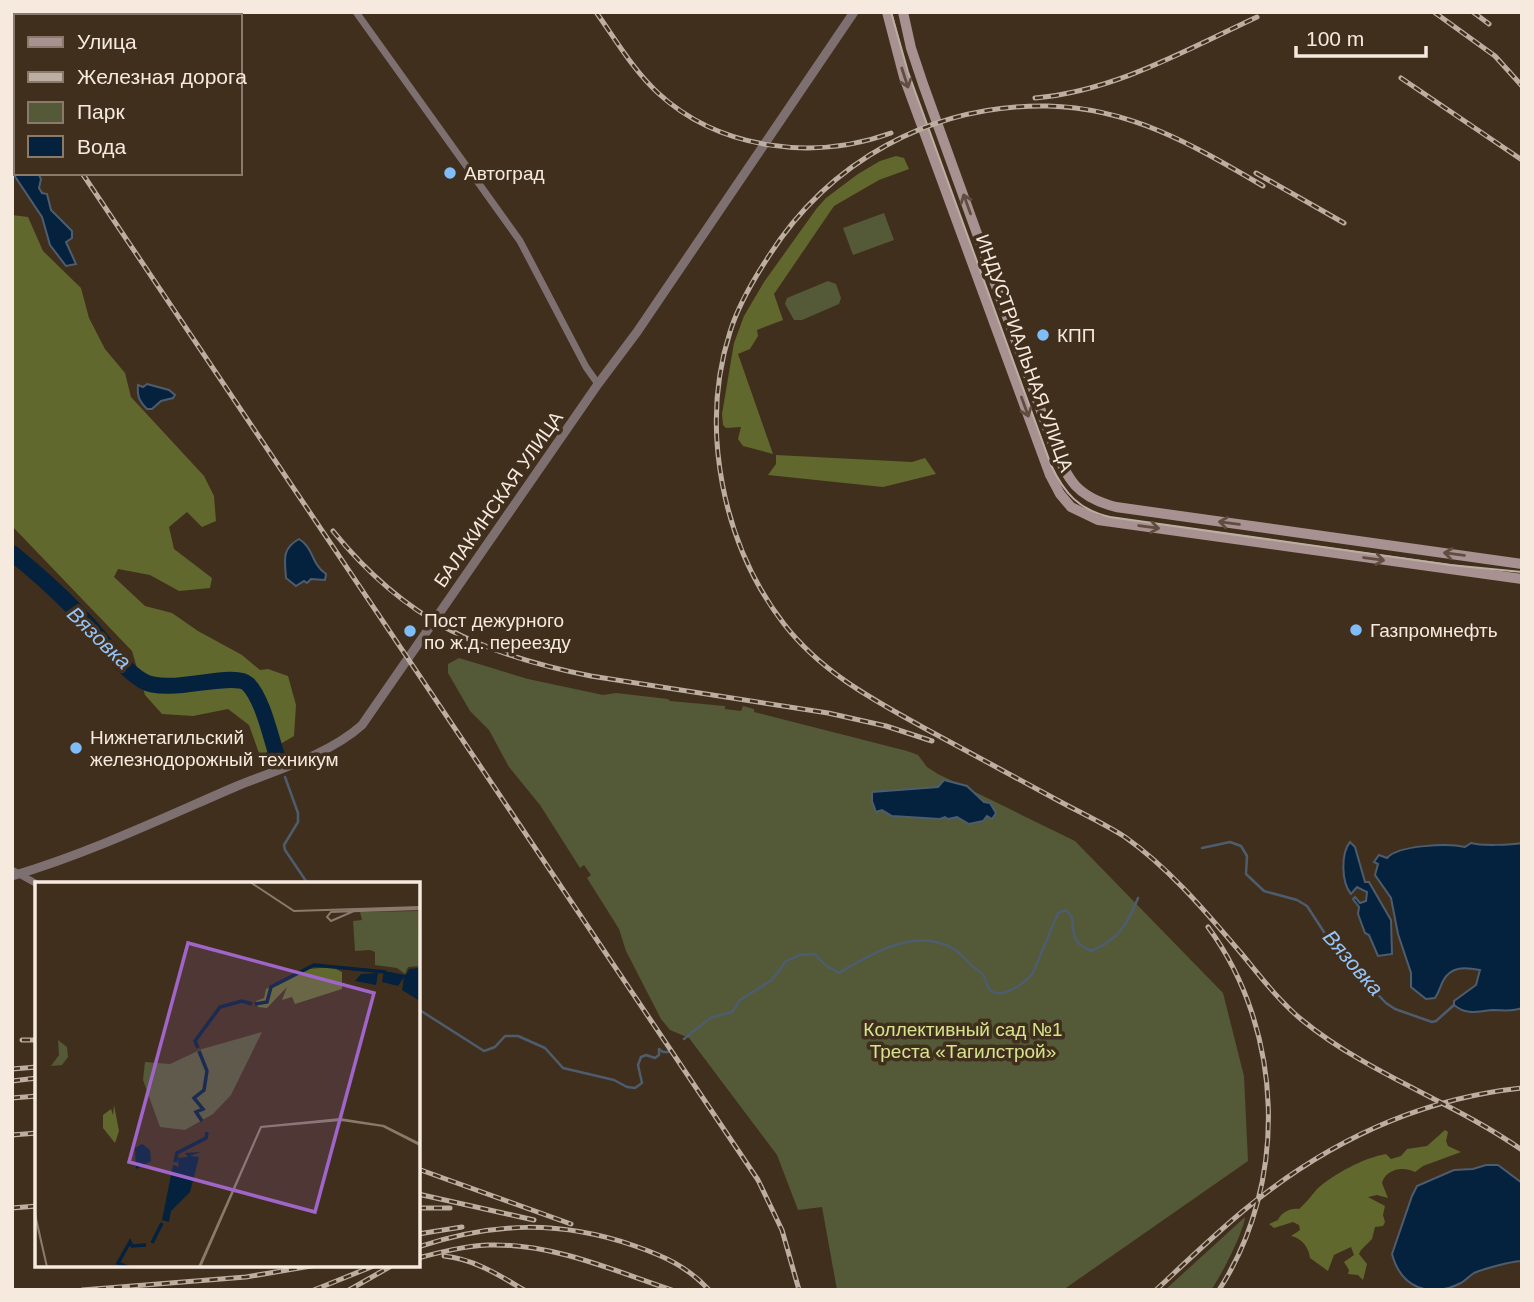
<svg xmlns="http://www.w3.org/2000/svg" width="1534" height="1302" viewBox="0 0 1534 1302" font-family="Arial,sans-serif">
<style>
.green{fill:#545937}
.forest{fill:#60682e}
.water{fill:#04213e;stroke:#4d5d6e;stroke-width:2}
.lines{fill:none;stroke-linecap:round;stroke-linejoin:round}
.stream{stroke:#4d5d6e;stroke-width:2.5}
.river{stroke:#04213e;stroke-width:16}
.minor{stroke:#7e7070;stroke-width:7}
.tertiary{stroke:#7e7070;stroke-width:9}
.secondary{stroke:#a89291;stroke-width:10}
.tram{stroke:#bcaea1;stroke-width:2}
.rail-casing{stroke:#bcaea1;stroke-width:5}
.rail{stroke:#412f1d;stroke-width:2.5;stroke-dasharray:8;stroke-linecap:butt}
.oneway{stroke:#604d40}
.poi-dot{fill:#7fbdf9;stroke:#412f1d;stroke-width:2.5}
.labels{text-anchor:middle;stroke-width:7;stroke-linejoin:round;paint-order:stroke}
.poi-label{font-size:19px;fill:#f6eadf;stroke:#412f1d;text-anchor:start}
.street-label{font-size:19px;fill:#f6eadf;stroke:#412f1d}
.park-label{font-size:19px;fill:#d6e48d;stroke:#412f1d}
.water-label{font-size:21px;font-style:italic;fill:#95c4f8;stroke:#412f1d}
.inset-river{fill:none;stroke:#04213e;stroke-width:3.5}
.inset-road{fill:none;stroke:#897a6b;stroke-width:2}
.view{fill:#a065c9;fill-opacity:0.15;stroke:#a065c9;stroke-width:3.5}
.inset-edge{fill:none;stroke:#f6eadf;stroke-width:3.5}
</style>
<rect width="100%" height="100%" fill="#412f1d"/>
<!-- green -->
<g class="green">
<polygon points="884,213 894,240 853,255 843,228"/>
<polygon points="828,281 836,284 841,298 839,304 802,320 794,320 785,304 787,298"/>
<polygon points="459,658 528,679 603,695 616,693 668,699 670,701 725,706 725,709 741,711 743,706 754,709 754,712 907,751 918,755 927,767 938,774 1075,841 1223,993 1244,1076 1248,1161 1063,1290 837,1290 822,1207 798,1210 777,1155 689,1038 670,1030 661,1019 626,951 619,929 587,878 591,875 584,865 580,868 540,805 509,767 489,730 470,711 448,673 448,664"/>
<path d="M1245,1217C1244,1231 1220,1278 1211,1290H1165Z"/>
</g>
<!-- forest -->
<g class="forest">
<polygon points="896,156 904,158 909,169 879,180 834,206 774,294 783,320 757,330 758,336 750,349 738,354 773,454 743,446 738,439 741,427 726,428 723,425 722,414 734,343 744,316 764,282 817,208 826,198 858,174 880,161"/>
<polygon points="12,215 28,217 43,251 81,288 89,318 105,349 125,373 131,397 204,476 214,496 216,521 202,527 187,512 169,527 174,549 212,578 210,588 179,591 150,575 118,569 114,577 145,606 172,613 198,631 242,655 260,670 268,669 288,676 296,705 294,736 260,756 249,725 228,709 193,716 162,714 145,695 132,651 12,526"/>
<polygon points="776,455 912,462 925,458 936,474 883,487 768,475 776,464"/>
<path d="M1445,1130L1448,1132L1446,1141L1448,1146L1461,1152L1423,1166L1415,1172C1403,1166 1386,1169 1382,1183L1388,1198L1377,1195L1368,1197L1385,1206L1383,1215L1385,1222L1383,1226L1375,1227L1372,1239L1361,1250L1359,1254L1367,1264L1363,1280L1358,1275L1348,1274L1349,1270L1344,1262L1354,1255L1351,1247L1334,1255L1328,1271L1310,1258C1309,1248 1302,1238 1291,1236L1300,1230L1299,1225L1293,1222L1274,1228L1269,1224L1278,1220C1282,1212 1290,1208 1299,1209C1306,1203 1311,1196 1317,1189C1334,1174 1363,1158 1386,1154L1391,1159L1401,1156L1407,1149L1427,1146Z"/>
</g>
<!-- water -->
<g class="water">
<polygon points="12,144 16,145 16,173 38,173 41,179 39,188 42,193 47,194 51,210 72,231 72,238 66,242 76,264 66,266 50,245 42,217 12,172"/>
<path d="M147,384L169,390L175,395L173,398L161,401L152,409H147C139,401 137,396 138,385L143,387Z"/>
<path d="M299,539C314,548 311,564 326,574L325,580L311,579L307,583L304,581L296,586L286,578C285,561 281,549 299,539Z"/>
<polygon points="944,780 967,786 984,802 990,803 996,813 992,819 987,816 983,821 969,824 957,817 948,819 945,817 940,819 892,816 882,810 876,812 872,801 872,792 938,787"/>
<path d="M1350,842L1355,847L1365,882H1369L1391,920L1392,954L1378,956L1369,935L1365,933L1358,914L1359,907L1353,899L1355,897L1360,903L1366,901L1367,892L1357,887L1351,894C1341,882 1341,853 1350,842Z"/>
<path d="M1471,843C1481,846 1511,845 1522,843V1008C1512,1012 1503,1010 1493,1010C1479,1011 1467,1016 1454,1005V1001L1476,985L1480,970C1465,967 1451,966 1443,981C1440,987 1439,992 1435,998L1426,999L1411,987V973L1398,934L1391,898L1375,875L1378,864L1374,862L1379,855L1387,858C1398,845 1449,843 1465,847Z"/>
<path d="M1486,1165H1498L1522,1183V1261C1512,1261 1483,1269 1474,1273C1469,1276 1466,1280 1461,1283C1430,1299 1401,1288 1392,1254L1412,1196L1417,1186L1454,1170L1473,1169Z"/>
</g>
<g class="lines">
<!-- stream -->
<g class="stream">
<polyline points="285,777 298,813 298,822 284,845 285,850 308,884"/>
<polyline points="1202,848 1230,842 1241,846 1247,856 1246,874 1264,891 1297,900 1307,906 1337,952 1386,1003 1395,1009 1432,1022 1436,1021 1454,1005"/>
<polyline points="418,1009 484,1051 495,1047 505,1036 518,1036 545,1048 563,1068 614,1080 627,1087 635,1088 642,1083 638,1065 641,1057 646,1055 655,1058 659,1055 659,1049 663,1052 668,1052"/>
<path d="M684,1039L710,1018L732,1012L740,1000L772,980L786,961L800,955L815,954L825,965L839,973C866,957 904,934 936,942C956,947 959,953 972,966C976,969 981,972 984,976C987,982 986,987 991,991C1003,999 1025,983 1033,973L1058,913L1066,910L1072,917C1074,936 1071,942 1091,951C1118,940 1128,924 1138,898"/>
</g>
<!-- river -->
<path class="river" d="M12,553C38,574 65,598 87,623C104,641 121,668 143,681C169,696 233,670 248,684C263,699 271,739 278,759"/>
<!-- minor -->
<g class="minor">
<polyline points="356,12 520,241 586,367 598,384"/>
<polyline points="12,870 37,884"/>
</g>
<!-- tertiary -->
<path class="tertiary" d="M12,876C90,853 163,818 237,786C277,770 330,754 362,725L598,384L637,332L854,12"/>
<!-- secondary -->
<g class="secondary">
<polyline points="887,12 904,77 1050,475 1060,494 1071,507 1098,520 1522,579"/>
<path d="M903,12L911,48L923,84L1053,444C1068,481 1077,497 1116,507L1522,564"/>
</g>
<!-- tram -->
<path class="tram" d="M891,12L908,72L1051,465C1064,493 1079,510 1110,517L1450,565L1522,572"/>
<defs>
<g id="rail">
<polyline points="16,12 17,16"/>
<path d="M596,12C616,40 633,70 658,93C720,150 814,161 891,133"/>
<polyline points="1434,12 1495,56 1522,86"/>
<polyline points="1473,12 1489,24"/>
<polyline points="12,33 16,45"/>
<polyline points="1401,78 1522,160"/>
<path d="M1035,98C1115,91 1186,50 1257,17"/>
<polyline points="82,173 758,1180 782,1230 799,1290"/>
<polyline points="1256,173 1344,223"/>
<path d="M1263,186C1193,145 1131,108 1048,106C932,104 828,161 767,259C752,282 738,306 730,332C699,429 723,545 784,624C822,673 874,700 926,729C970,753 1015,777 1059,801C1081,813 1103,823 1125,837C1170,869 1205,911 1241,953C1260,976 1279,1001 1302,1020C1368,1074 1452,1101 1522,1150"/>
<path d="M333,531C406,621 481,654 591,676L828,713L886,726L932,741"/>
<path d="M1208,927C1284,1030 1289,1182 1219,1290"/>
<polyline points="22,1040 37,1040"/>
<polyline points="12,1069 37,1067"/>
<polyline points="12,1081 37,1078"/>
<polyline points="12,1098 37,1096"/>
<polyline points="12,1135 37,1133"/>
<polyline points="418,1169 571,1224"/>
<polyline points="418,1194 534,1220"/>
<polyline points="12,1208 37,1206"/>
<polyline points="418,1208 450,1208"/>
<polyline points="418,1234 462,1227"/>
<path d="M418,1247C494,1222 560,1220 635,1246C664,1256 688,1267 709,1290"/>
<path d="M444,1256C474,1259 499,1275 524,1290"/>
<path d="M418,1258C441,1252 464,1246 488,1245C552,1243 612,1270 672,1290"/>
<polyline points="82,1290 246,1277 317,1265"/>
<polyline points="314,1290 376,1265"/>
<polyline points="349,1290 393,1265"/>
<path d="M1156,1290C1185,1263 1213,1236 1243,1211C1325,1143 1416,1099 1522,1088"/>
</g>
</defs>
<!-- rail casing -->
<use href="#rail" class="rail-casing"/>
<!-- rail -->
<use href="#rail" class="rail"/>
</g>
<!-- one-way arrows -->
<defs><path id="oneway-shaft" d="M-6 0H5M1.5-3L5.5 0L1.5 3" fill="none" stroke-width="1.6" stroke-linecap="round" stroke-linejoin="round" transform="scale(1.75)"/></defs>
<g class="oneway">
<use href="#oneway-shaft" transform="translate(905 78) rotate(72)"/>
<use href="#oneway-shaft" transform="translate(967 204) rotate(-110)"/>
<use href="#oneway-shaft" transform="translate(1025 407) rotate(70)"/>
<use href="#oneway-shaft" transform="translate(1229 523) rotate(-172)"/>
<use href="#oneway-shaft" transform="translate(1149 527) rotate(8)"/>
<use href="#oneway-shaft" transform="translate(1454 554) rotate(-172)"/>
<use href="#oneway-shaft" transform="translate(1374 559) rotate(7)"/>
</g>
<!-- markers -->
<g class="poi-dot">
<circle cx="450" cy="173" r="7"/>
<circle cx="1043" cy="335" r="7"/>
<circle cx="1356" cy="630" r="7"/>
<circle cx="410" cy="631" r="7"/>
<circle cx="76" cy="748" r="7"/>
</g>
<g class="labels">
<!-- poi labels -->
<g class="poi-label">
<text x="464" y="180">Автоград</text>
<text x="1057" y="342">КПП</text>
<text x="424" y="627">Пост дежурного<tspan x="424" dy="22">по ж.д. переезду</tspan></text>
<text x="1370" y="637">Газпромнефть</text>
<text x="90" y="744">Нижнетагильский<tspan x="90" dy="22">железнодорожный техникум</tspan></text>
</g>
<!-- street labels -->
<g class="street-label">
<text transform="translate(1025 353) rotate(70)" y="7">ИНДУСТРИАЛЬНАЯ УЛИЦА</text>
<text transform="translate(498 499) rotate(-55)" y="7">БАЛАКИНСКАЯ УЛИЦА</text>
</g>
<!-- park labels -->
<g class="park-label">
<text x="963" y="1036">Коллективный сад №1<tspan x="963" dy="22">Треста «Тагилстрой»</tspan></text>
</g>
<!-- water labels -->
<g class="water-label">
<text transform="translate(99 638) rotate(44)" y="7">Вязовка</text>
<text transform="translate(1353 963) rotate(49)" y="7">Вязовка</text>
</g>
</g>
<!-- overview -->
<g transform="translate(35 882)">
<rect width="385" height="385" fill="#412f1d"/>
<path d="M383,29L385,84L373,85L370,92L362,86L340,83V70L335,68L320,69L318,39L327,38L325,30ZM227,150L196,213L178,232L150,248L125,245L108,198L110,180L135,182L167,167ZM23,158L32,165L33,175L27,183L16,184L24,173Z" fill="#545937"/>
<path d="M297,85L307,90V107L260,122L257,115L247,118L252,105L232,126L223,125L221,119L229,116L231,107L273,87ZM79,223L84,249L80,261L68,246V233L76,227L78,233Z" fill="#60682e"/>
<path d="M385,86V119L367,108L369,95L363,104L347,100L349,89L371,93L374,87ZM343,91L341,103L320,99L326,92ZM107,262L115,268L116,279L101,287L100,266ZM166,270L155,274L164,275L155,310L136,329L134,340L127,338L138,283L144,285L142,276L153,275L150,271Z" fill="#04213e"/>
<path class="inset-river" d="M220,122L232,120L236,105L279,83L351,90M163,166L160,159L185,125L207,119L217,122M164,169L172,189L169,208L159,216L168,227L161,230L167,239M140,280L142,271L171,256L172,250M117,361L127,341M93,385L83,381L95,360L97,364L111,363"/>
<path class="inset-road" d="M215,0L259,29L385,25M385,27L296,30L292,35L296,39L319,29L385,27M0,332L12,385M0,333L12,385M164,385L226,245L305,237L349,244L385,262M165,385L226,245L306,238L348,244L385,263"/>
<path class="view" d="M153,61L339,111L280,330L94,280Z"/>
<rect width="385" height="385" class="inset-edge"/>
</g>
<!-- border -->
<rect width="1534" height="1302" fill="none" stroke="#f6eadf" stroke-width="28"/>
<!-- legend -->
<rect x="14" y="14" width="228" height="161" fill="#412f1d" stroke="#897a6b" stroke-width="2"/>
<rect x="28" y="37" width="35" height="10" fill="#a89291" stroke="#897a6b" stroke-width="2"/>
<text x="77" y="49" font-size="21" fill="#f6eadf">Улица</text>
<rect x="28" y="72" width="35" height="10" fill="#bcaea1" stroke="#897a6b" stroke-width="2"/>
<text x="77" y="84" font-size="21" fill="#f6eadf">Железная дорога</text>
<rect x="28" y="102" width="35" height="21" fill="#545937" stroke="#897a6b" stroke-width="2"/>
<text x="77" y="119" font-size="21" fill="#f6eadf">Парк</text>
<rect x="28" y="136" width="35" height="21" fill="#04213e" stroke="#897a6b" stroke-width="2"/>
<text x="77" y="154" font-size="21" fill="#f6eadf">Вода</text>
<!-- scale -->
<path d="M1296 46v10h130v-10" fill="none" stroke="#f6eadf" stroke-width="3.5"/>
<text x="1306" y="46" font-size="21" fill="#f6eadf" stroke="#412f1d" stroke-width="5" paint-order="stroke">100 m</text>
</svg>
